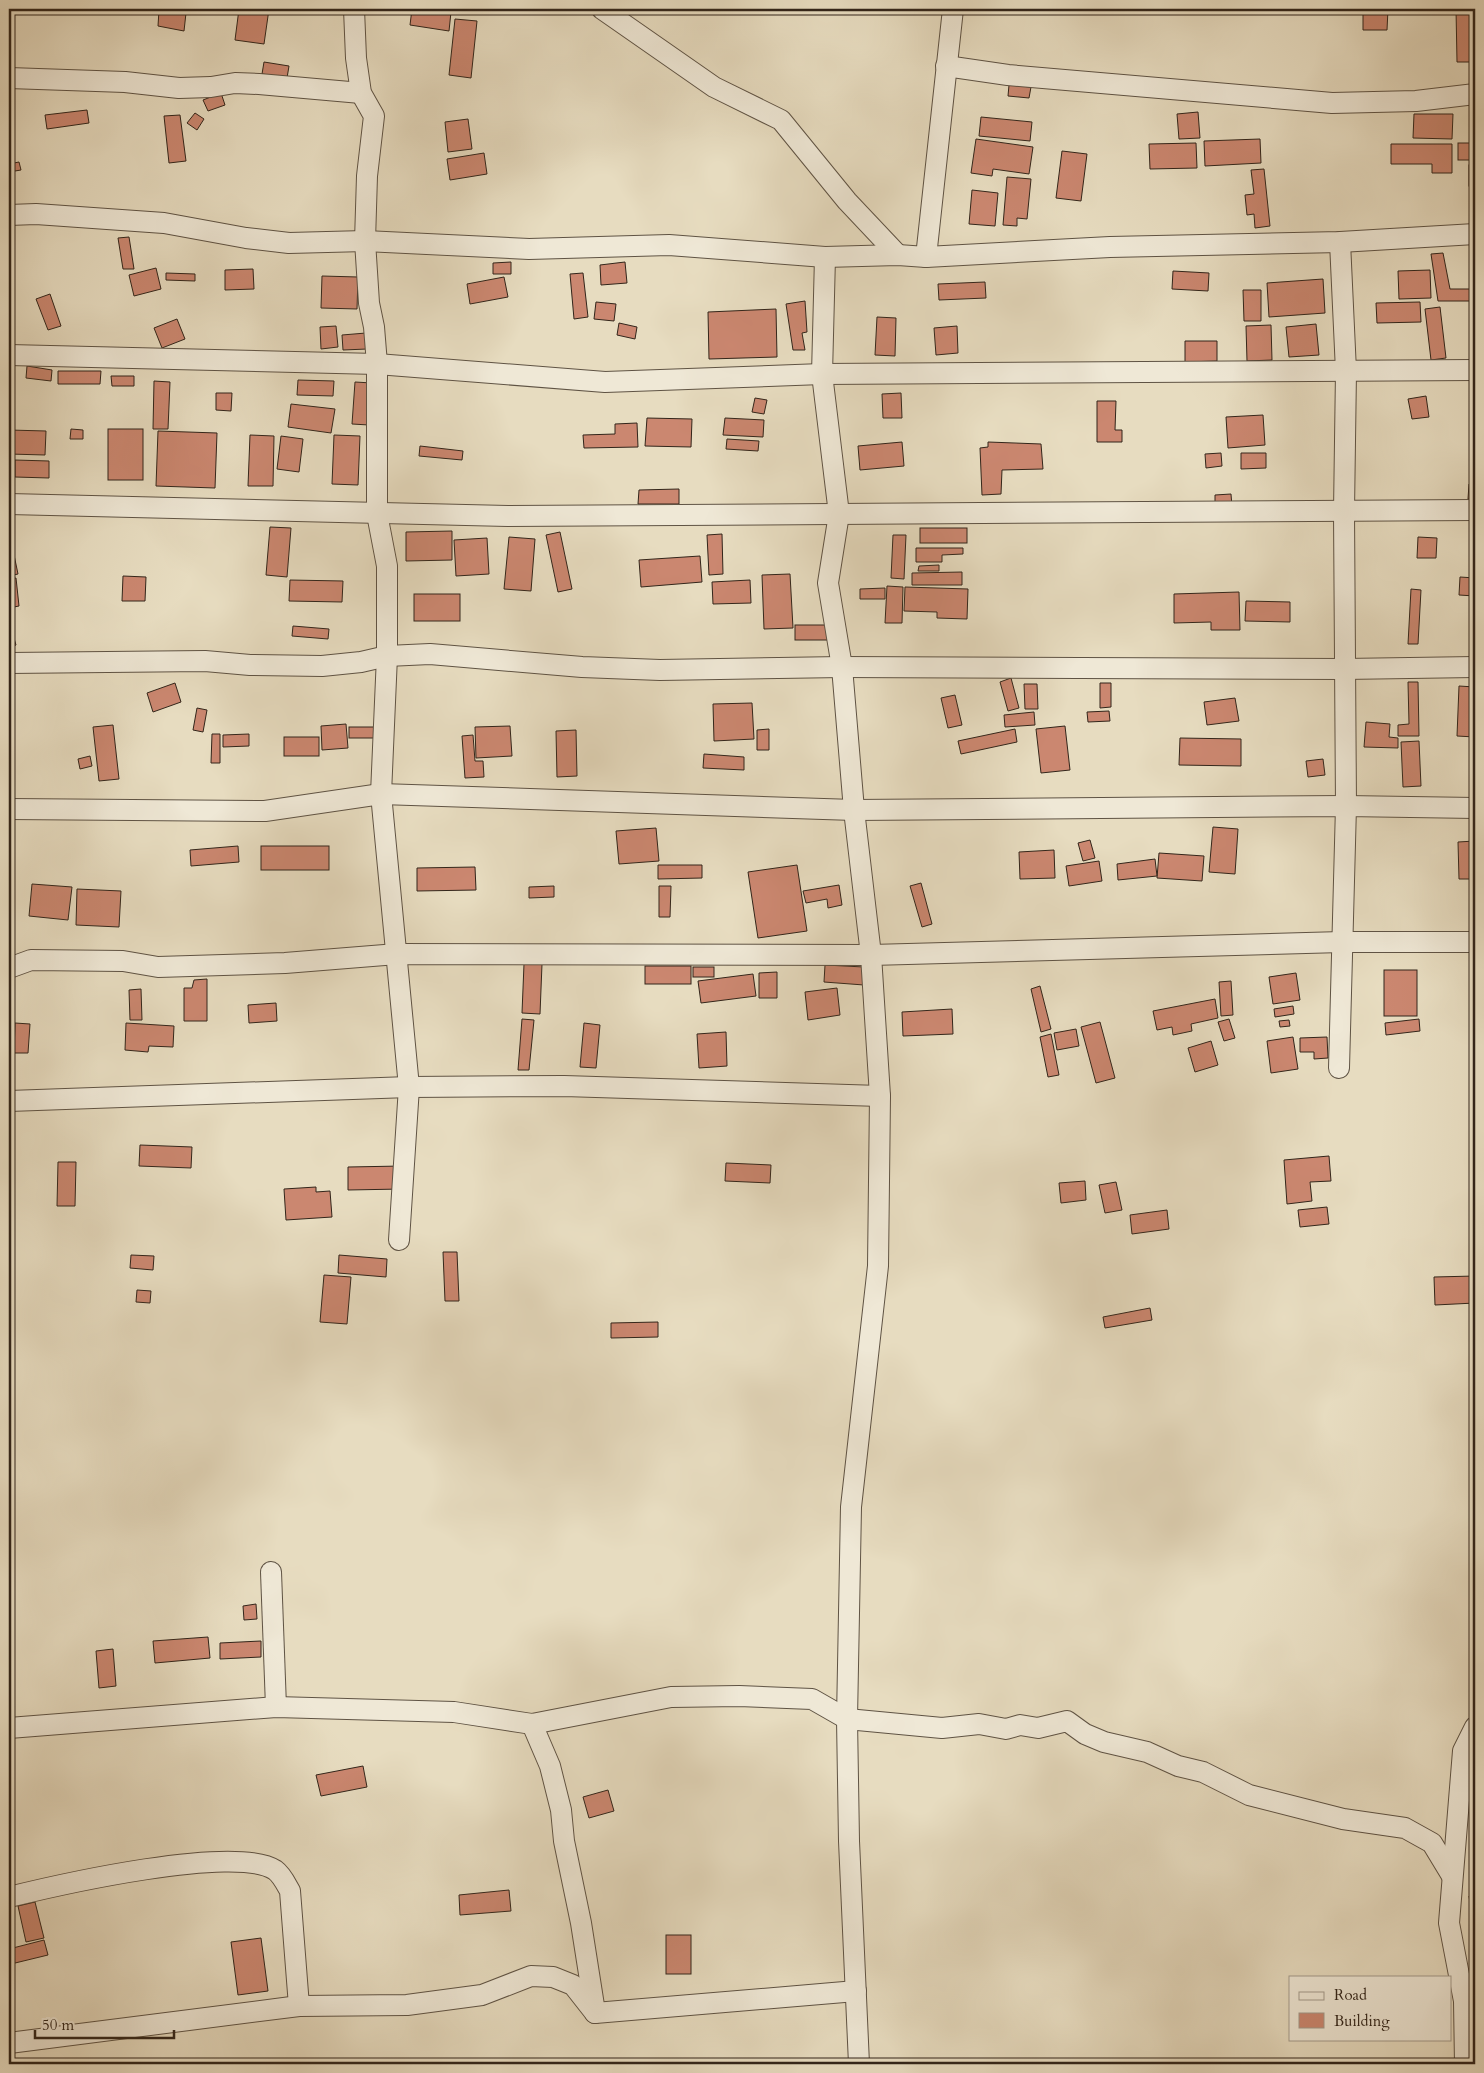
<svg xmlns="http://www.w3.org/2000/svg" width="1484" height="2073" viewBox="0 0 1484 2073" font-family="Cardo,serif">
<style>
.building{fill:#cb8770;stroke:#32251a}
.lines{fill:none;stroke-linecap:round;stroke-linejoin:round}
.minor-casing{stroke:#5f5344;stroke-width:22}
.minor{stroke:#efe8d6;stroke-width:20}
</style>
<rect width="100%" height="100%" fill="#e7dcc0"/>
<filter id="stains"><feTurbulence type="fractalNoise" baseFrequency=".004" numOctaves="4"/><feColorMatrix values="0 0 0 0 .2 0 0 0 0 .09 0 0 0 0 .02 0 0 0 .5 -.17"/></filter>
<radialGradient id="worn" r=".72"><stop offset=".6" stop-color="#630" stop-opacity="0"/><stop offset="1" stop-color="#630" stop-opacity=".3"/></radialGradient>
<!-- building -->
<g class="building">
<polygon points="239,9 269,9 264,44 235,40"/>
<polygon points="412,9 451,12 449,31 410,25"/>
<polygon points="1363,9 1388,9 1387,30 1363,30"/>
<polygon points="1456,9 1475,9 1475,31 1471,31 1472,62 1457,62"/>
<polygon points="159,10 186,13 184,31 158,26"/>
<polygon points="455,19 477,21 471,78 449,75"/>
<polygon points="264,62 289,66 287,78 262,74"/>
<polygon points="1009,85 1031,87 1029,98 1008,96"/>
<polygon points="221,93 225,105 208,111 203,100"/>
<polygon points="87,110 89,123 47,129 45,115"/>
<polygon points="1198,112 1200,138 1179,139 1177,114"/>
<polygon points="195,113 204,119 197,130 187,123"/>
<polygon points="1414,114 1453,114 1452,139 1413,138"/>
<polygon points="180,115 186,161 169,163 164,116"/>
<polygon points="981,117 1032,122 1030,141 979,136"/>
<polygon points="468,119 472,149 448,152 445,122"/>
<polygon points="976,139 1033,147 1029,174 993,169 992,176 971,173"/>
<polygon points="1260,139 1261,163 1205,166 1204,141"/>
<polygon points="1196,143 1197,168 1150,169 1149,144"/>
<rect x="1458" y="143" width="17" height="17"/>
<polygon points="1391,144 1452,144 1452,173 1432,173 1432,164 1391,164"/>
<polygon points="1062,151 1087,154 1081,201 1056,198"/>
<polygon points="484,153 487,174 450,180 447,159"/>
<polygon points="19,162 21,170 9,172 9,164"/>
<rect x="1469" y="165" width="6" height="21"/>
<polygon points="1264,169 1270,226 1255,228 1254,214 1247,215 1245,195 1254,194 1251,170"/>
<polygon points="1007,177 1031,179 1027,219 1017,218 1017,226 1003,225"/>
<polygon points="972,190 998,193 995,226 969,224"/>
<polygon points="129,237 134,269 123,269 118,238"/>
<polygon points="1443,253 1450,289 1475,289 1475,301 1438,301 1431,254"/>
<polygon points="511,262 511,274 493,274 493,263"/>
<polygon points="625,262 627,283 601,285 600,265"/>
<polygon points="156,268 161,289 134,296 129,275"/>
<polygon points="253,269 254,289 225,290 225,270"/>
<polygon points="1430,270 1431,298 1399,299 1398,271"/>
<polygon points="1173,271 1209,273 1208,291 1172,289"/>
<polygon points="166,273 195,274 195,281 166,280"/>
<polygon points="583,273 588,317 574,319 570,274"/>
<polygon points="322,276 358,277 357,309 321,308"/>
<polygon points="504,277 508,297 470,304 467,284"/>
<polygon points="1323,279 1325,313 1269,317 1267,283"/>
<polygon points="985,282 986,298 939,300 938,284"/>
<polygon points="1243,290 1261,290 1261,321 1244,321"/>
<polygon points="50,294 61,326 48,330 36,299"/>
<polygon points="805,301 807,332 802,333 805,350 793,350 786,304"/>
<polygon points="596,302 616,304 614,321 594,319"/>
<polygon points="1420,302 1421,322 1377,323 1376,303"/>
<polygon points="1440,307 1446,358 1431,360 1425,309"/>
<polygon points="776,309 777,357 709,359 708,312"/>
<polygon points="877,317 896,318 895,356 875,355"/>
<polygon points="177,319 185,339 162,348 154,328"/>
<polygon points="619,323 637,327 635,339 617,335"/>
<polygon points="1316,324 1319,355 1289,357 1286,327"/>
<polygon points="1271,325 1272,360 1247,361 1246,326"/>
<polygon points="336,326 338,347 321,349 320,327"/>
<polygon points="957,326 958,353 936,355 934,328"/>
<polygon points="366,333 367,349 343,350 342,335"/>
<polygon points="1185,341 1217,341 1217,361 1185,362"/>
<polygon points="27,366 52,370 51,381 26,378"/>
<polygon points="58,371 101,371 100,384 58,384"/>
<polygon points="111,376 134,376 134,386 112,386"/>
<polygon points="298,380 334,381 333,396 297,395"/>
<polygon points="154,381 170,382 168,429 153,429"/>
<polygon points="355,382 372,383 369,425 352,424"/>
<polygon points="216,393 232,393 231,411 216,410"/>
<polygon points="901,393 902,418 883,418 882,394"/>
<polygon points="1426,396 1429,417 1412,419 1408,399"/>
<polygon points="755,398 767,400 764,414 752,412"/>
<polygon points="1097,401 1116,401 1115,430 1122,430 1122,442 1097,442"/>
<polygon points="291,404 335,409 331,433 288,427"/>
<polygon points="1263,415 1265,445 1228,448 1226,417"/>
<polygon points="647,418 692,419 691,447 645,446"/>
<polygon points="725,418 764,420 763,437 723,435"/>
<polygon points="637,423 638,447 584,448 583,435 615,434 615,424"/>
<polygon points="71,429 83,430 83,439 70,439"/>
<rect x="108" y="429" width="35" height="51"/>
<polygon points="9,430 46,431 45,455 9,454"/>
<polygon points="158,431 217,433 215,488 156,486"/>
<polygon points="250,435 274,436 273,486 248,486"/>
<polygon points="334,435 360,436 358,485 332,484"/>
<polygon points="281,436 303,439 299,472 277,469"/>
<polygon points="727,439 759,441 758,451 726,449"/>
<polygon points="902,442 904,466 860,470 858,446"/>
<polygon points="988,442 1041,444 1043,469 1002,470 1001,494 982,495 980,448 988,447"/>
<polygon points="420,446 463,451 462,460 419,456"/>
<polygon points="1221,453 1222,466 1206,468 1205,454"/>
<polygon points="1241,453 1266,453 1266,468 1241,469"/>
<polygon points="15,460 49,461 49,478 15,477"/>
<polygon points="1469,484 1475,485 1475,499 1468,499"/>
<polygon points="679,489 679,504 638,504 639,490"/>
<polygon points="1231,494 1232,507 1215,508 1215,495"/>
<polygon points="270,527 291,528 287,577 266,575"/>
<rect x="920" y="528" width="47" height="15"/>
<polygon points="9,531 18,574 9,576"/>
<polygon points="452,531 452,560 406,561 406,532"/>
<polygon points="560,532 572,589 558,592 546,535"/>
<polygon points="722,534 723,574 709,575 707,535"/>
<polygon points="893,535 906,535 904,579 891,578"/>
<polygon points="509,537 535,539 531,591 504,589"/>
<polygon points="1418,537 1437,538 1436,558 1417,558"/>
<polygon points="487,538 489,574 456,576 454,540"/>
<polygon points="916,548 963,548 963,554 942,555 942,562 916,562"/>
<polygon points="700,556 702,582 641,587 639,560"/>
<polygon points="939,565 939,571 918,571 919,566"/>
<polygon points="962,572 962,585 912,585 912,573"/>
<polygon points="790,574 793,628 764,629 762,575"/>
<polygon points="123,576 146,577 145,601 122,601"/>
<polygon points="1460,577 1475,578 1475,596 1459,595"/>
<polygon points="16,578 19,606 9,608 9,579"/>
<polygon points="290,580 343,581 342,602 289,601"/>
<polygon points="750,580 751,603 713,604 712,582"/>
<polygon points="887,586 903,587 902,623 885,623"/>
<polygon points="905,587 968,589 967,619 937,618 937,612 904,611"/>
<polygon points="885,588 885,599 860,599 860,589"/>
<polygon points="1411,589 1421,590 1418,644 1408,644"/>
<polygon points="1239,592 1240,630 1211,630 1211,622 1174,623 1174,594"/>
<rect x="414" y="594" width="46" height="27"/>
<polygon points="1246,601 1290,602 1290,622 1245,621"/>
<rect x="795" y="625" width="34" height="15"/>
<polygon points="293,626 329,629 328,639 292,636"/>
<polygon points="13,635 16,645 9,648 9,637"/>
<polygon points="1011,678 1019,708 1008,711 1000,682"/>
<polygon points="1408,682 1418,682 1419,736 1398,736 1398,725 1409,724"/>
<polygon points="175,683 181,702 153,712 147,693"/>
<polygon points="1100,683 1111,683 1111,707 1100,708"/>
<polygon points="1024,684 1037,684 1038,709 1025,709"/>
<polygon points="1459,686 1475,687 1475,737 1457,736"/>
<polygon points="955,695 962,725 948,728 941,698"/>
<polygon points="1235,698 1239,721 1207,725 1204,702"/>
<polygon points="752,703 754,739 714,741 713,704"/>
<polygon points="197,708 207,710 203,732 193,730"/>
<polygon points="1109,711 1110,721 1088,722 1087,712"/>
<polygon points="1034,712 1035,725 1005,727 1004,715"/>
<polygon points="1366,722 1390,724 1389,737 1398,738 1398,748 1364,747"/>
<polygon points="346,724 348,748 322,750 321,726"/>
<polygon points="113,725 119,779 99,781 93,727"/>
<polygon points="510,726 512,756 476,758 475,727"/>
<polygon points="1065,726 1070,770 1041,773 1036,729"/>
<rect x="349" y="727" width="30" height="11"/>
<polygon points="769,729 769,750 757,750 757,730"/>
<polygon points="1015,729 1017,742 961,754 958,741"/>
<polygon points="576,730 577,776 557,777 556,731"/>
<polygon points="212,734 220,734 220,763 211,763"/>
<polygon points="249,734 249,746 223,747 223,735"/>
<polygon points="473,735 475,761 483,761 484,777 465,778 462,736"/>
<rect x="284" y="737" width="35" height="19"/>
<polygon points="1180,738 1241,739 1241,766 1179,765"/>
<polygon points="1419,741 1421,786 1403,787 1401,742"/>
<polygon points="704,754 744,757 744,770 703,768"/>
<polygon points="90,756 92,766 80,769 78,759"/>
<polygon points="1323,759 1325,775 1308,777 1306,761"/>
<polygon points="1213,827 1238,829 1235,874 1209,872"/>
<polygon points="656,828 659,861 619,864 616,831"/>
<polygon points="1090,840 1095,858 1083,861 1078,843"/>
<polygon points="1475,841 1475,879 1459,879 1458,842"/>
<polygon points="238,846 239,862 191,866 190,850"/>
<rect x="261" y="846" width="68" height="24"/>
<polygon points="1054,850 1055,878 1020,879 1019,852"/>
<polygon points="1159,853 1204,856 1202,881 1157,878"/>
<polygon points="1155,859 1157,876 1118,880 1117,864"/>
<polygon points="1099,861 1102,881 1069,886 1066,866"/>
<polygon points="658,865 702,865 702,878 658,879"/>
<polygon points="797,865 807,931 758,938 748,872"/>
<polygon points="475,867 476,890 417,891 417,868"/>
<polygon points="921,883 932,924 922,927 910,886"/>
<polygon points="32,884 72,887 68,920 29,916"/>
<polygon points="839,885 842,905 828,908 827,899 806,903 803,891"/>
<polygon points="554,886 554,897 529,898 529,887"/>
<polygon points="659,886 671,886 670,917 659,917"/>
<polygon points="77,889 121,891 119,927 76,925"/>
<polygon points="524,964 542,964 540,1014 522,1013"/>
<polygon points="825,965 864,967 864,985 824,982"/>
<rect x="645" y="966" width="46" height="18"/>
<rect x="693" y="967" width="21" height="10"/>
<rect x="1384" y="970" width="33" height="46"/>
<polygon points="777,972 777,998 759,998 759,973"/>
<polygon points="1296,973 1300,1000 1273,1004 1269,977"/>
<polygon points="753,974 756,996 701,1003 698,981"/>
<polygon points="207,979 207,1021 184,1021 184,988 192,988 194,980"/>
<polygon points="1231,981 1233,1015 1221,1016 1219,982"/>
<polygon points="1040,986 1051,1029 1041,1032 1031,989"/>
<polygon points="837,988 840,1015 808,1020 805,992"/>
<polygon points="141,989 142,1020 130,1020 129,990"/>
<polygon points="1215,999 1218,1018 1191,1024 1192,1031 1173,1035 1172,1027 1157,1030 1153,1011"/>
<polygon points="276,1003 277,1021 249,1023 248,1005"/>
<polygon points="1293,1006 1294,1014 1275,1017 1274,1009"/>
<polygon points="952,1009 953,1034 903,1036 902,1012"/>
<polygon points="522,1019 534,1020 529,1070 518,1070"/>
<polygon points="1229,1019 1235,1038 1224,1041 1218,1022"/>
<polygon points="1419,1019 1420,1031 1386,1035 1385,1023"/>
<polygon points="1289,1020 1290,1026 1280,1027 1279,1021"/>
<polygon points="1100,1022 1115,1078 1096,1083 1081,1027"/>
<polygon points="15,1023 30,1024 28,1053 14,1053"/>
<polygon points="126,1023 174,1026 173,1047 149,1046 148,1052 125,1050"/>
<polygon points="584,1023 600,1025 596,1068 580,1067"/>
<polygon points="1076,1029 1079,1046 1057,1050 1054,1033"/>
<polygon points="726,1032 727,1066 699,1068 697,1034"/>
<polygon points="1051,1034 1059,1075 1048,1077 1040,1037"/>
<polygon points="1293,1037 1298,1069 1271,1073 1267,1041"/>
<polygon points="1327,1037 1328,1058 1314,1059 1314,1052 1300,1052 1300,1038"/>
<polygon points="1211,1041 1218,1065 1195,1072 1188,1048"/>
<polygon points="140,1145 192,1147 191,1168 139,1166"/>
<polygon points="1329,1156 1331,1181 1310,1182 1312,1201 1287,1204 1284,1160"/>
<polygon points="58,1162 76,1162 75,1206 57,1206"/>
<polygon points="726,1163 771,1165 770,1183 725,1181"/>
<polygon points="402,1166 402,1189 348,1190 348,1167"/>
<polygon points="1085,1181 1086,1200 1061,1203 1059,1183"/>
<polygon points="1116,1182 1122,1210 1105,1213 1099,1185"/>
<polygon points="316,1187 316,1192 330,1191 332,1217 286,1220 284,1189"/>
<polygon points="1327,1207 1329,1224 1300,1227 1298,1210"/>
<polygon points="1167,1210 1169,1229 1132,1234 1130,1215"/>
<polygon points="443,1252 457,1252 459,1301 445,1301"/>
<polygon points="131,1255 154,1256 153,1270 130,1268"/>
<polygon points="339,1255 387,1259 386,1277 338,1273"/>
<polygon points="324,1275 351,1277 347,1324 320,1322"/>
<polygon points="1475,1276 1475,1303 1435,1305 1434,1277"/>
<polygon points="137,1290 151,1291 150,1303 136,1302"/>
<polygon points="1150,1308 1152,1320 1105,1328 1103,1317"/>
<polygon points="658,1322 658,1337 611,1338 611,1323"/>
<polygon points="256,1604 257,1619 244,1620 243,1606"/>
<polygon points="208,1637 210,1658 155,1663 153,1641"/>
<polygon points="261,1641 261,1657 220,1659 220,1643"/>
<polygon points="113,1649 116,1686 99,1688 96,1651"/>
<polygon points="363,1766 367,1787 321,1796 316,1775"/>
<polygon points="608,1790 614,1811 589,1818 583,1797"/>
<polygon points="509,1890 511,1911 460,1915 459,1895"/>
<polygon points="1475,1895 1475,1909 1471,1909 1469,1896"/>
<polygon points="35,1902 44,1938 26,1942 18,1906"/>
<rect x="666" y="1935" width="25" height="39"/>
<polygon points="261,1938 268,1991 238,1995 231,1942"/>
<polygon points="44,1940 48,1955 11,1964 9,1949"/>
</g>
<g class="lines">
<defs>
<g id="minor">
<polyline points="354,9 356,58 361,93 374,116 367,176 365,241 369,303 374,327 377,364 377,514 387,566 387,656 381,794 409,1087 399,1240"/>
<polyline points="602,9 714,87 781,120 847,201 898,255"/>
<polyline points="946,66 1008,75 1332,103 1416,101 1475,94"/>
<polyline points="9,78 125,82 179,88 211,87 235,83 259,84 361,93"/>
<polyline points="9,215 36,214 164,223 246,238 289,243 365,241 529,249 669,245 825,257 898,255 926,257 1110,247 1340,242 1475,234"/>
<polyline points="926,257 953,9"/>
<polyline points="9,355 377,364 605,382 822,374 1475,370"/>
<polyline points="9,504 508,516 1475,510"/>
<polyline points="9,663 205,661 250,665 322,666 361,662 387,656 430,654 582,667 660,670 842,667 1344,669 1475,667"/>
<polyline points="9,809 265,811 381,794 854,810 1346,806 1475,808"/>
<polyline points="9,968 31,960 123,961 158,967 285,963 397,954 871,955 854,810 842,667 828,583 839,514 822,374 825,257"/>
<polyline points="1339,1068 1346,806 1344,512 1346,371 1340,242"/>
<polyline points="9,1101 409,1087 564,1086 880,1096"/>
<polyline points="271,1572 276,1707"/>
<polyline points="532,1724 550,1766 561,1810 564,1841 581,1923 595,2012"/>
<polyline points="9,1728 276,1707 454,1712 532,1724 671,1697 739,1696 812,1699 847,1719 942,1728 979,1724 1006,1729 1020,1725 1038,1728 1067,1721 1085,1734 1104,1742 1147,1752 1178,1766 1203,1772 1249,1795 1343,1819 1405,1828 1432,1843 1452,1876"/>
<path d="M9,1897C58,1885 236,1844 275,1870C282,1875 286,1884 290,1891L299,2006"/>
<polyline points="595,2013 856,1991"/>
<polyline points="9,2043 299,2006 407,2005 482,1995 531,1976 553,1977 573,1985 595,2013"/>
<polyline points="859,2064 849,1841 847,1719 851,1507 878,1266 880,1096 871,955 1342,942 1475,942"/>
<polyline points="1465,2064 1464,2001 1449,1923 1463,1751 1475,1727"/>
</g>
</defs>
<!-- minor casing -->
<use href="#minor" class="minor-casing"/>
<!-- minor -->
<use href="#minor" class="minor"/>
</g>
<!-- margin -->
<rect width="1484" height="2073" fill="none" stroke="#e7dcc0" stroke-width="30"/>
<rect x="10" y="10" width="1464" height="2053" fill="none" stroke="#32251a" stroke-width="2.5"/>
<rect x="15" y="15" width="1454" height="2043" fill="none" stroke="#32251a"/>
<!-- legend -->
<rect x="1289" y="1976" width="162" height="65" fill="#efe8d6" stroke="#a39a8b"/>
<rect x="1299" y="1992" width="25" height="8" fill="#efe8d6" stroke="#a39a8b"/>
<text x="1334" y="2000" font-size="15" fill="#32251a">Road</text>
<rect x="1299" y="2013" width="25" height="15" fill="#cb8770" stroke="#a39a8b"/>
<text x="1334" y="2026" font-size="15" fill="#32251a">Building</text>
<!-- scale -->
<path d="M35 2030v8h139v-8" fill="none" stroke="#32251a" stroke-width="2.5"/>
<text x="42" y="2030" font-size="15" fill="#32251a" stroke="#efe8d6" stroke-width="4" paint-order="stroke">50 m</text>
<rect width="100%" height="100%" filter="url(#stains)"/>
<rect width="100%" height="100%" fill="url(#worn)"/>
</svg>
